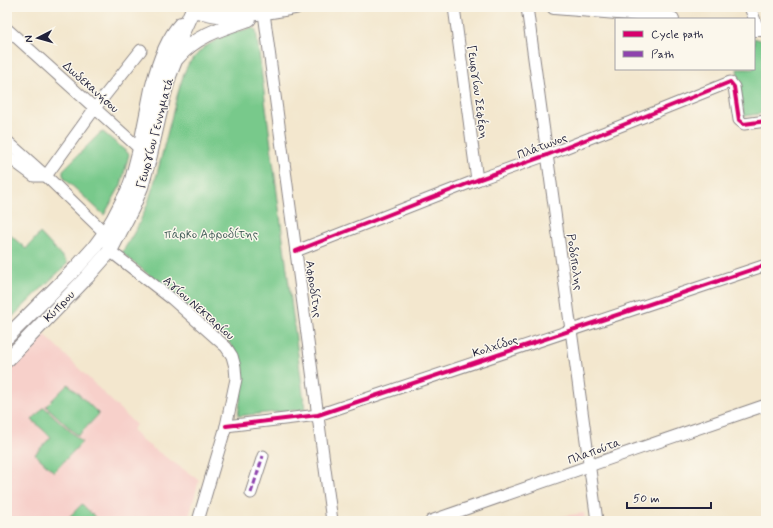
<svg xmlns="http://www.w3.org/2000/svg" width="773" height="528" viewBox="0 0 773 528" font-family="Mynerve,sans-serif">
<style>
.built{fill:#f7d0ca}
.green{fill:#78c98b;stroke:#4d7663}
.lines{fill:none;stroke-linecap:round;stroke-linejoin:round}
.minor-casing{stroke:#8a8484;stroke-width:13}
.major-casing{stroke:#8a8484;stroke-width:16}
.minor{stroke:#fff;stroke-width:11}
.major{stroke:#fff;stroke-width:14}
.quiet{stroke:#8e44ad;stroke-width:3;stroke-dasharray:6 3;stroke-linecap:butt}
.cycleway-casing{stroke:#fbf7ec;stroke-width:6}
.cycleway{stroke:#d6006c;stroke-width:4}
.labels{text-anchor:middle;stroke-width:3;stroke-linejoin:round;paint-order:stroke}
.street-label{font-size:12px;fill:#22223b;stroke:#fbf7ec}
.park-label{font-size:12px;fill:#405c57;stroke:#fbf7ec}
</style>
<rect width="100%" height="100%" fill="#fbf7ec"/>
<filter id="ink" filterUnits="userSpaceOnUse"><feTurbulence type="fractalNoise" baseFrequency=".025" numOctaves="2"/><feDisplacementMap in="SourceGraphic" scale="8" xChannelSelector="R" yChannelSelector="G"/><feConvolveMatrix kernelMatrix="1 2 1 2 8 2 1 2 1" color-interpolation-filters="sRGB"/></filter>
<filter id="wash" filterUnits="userSpaceOnUse"><feTurbulence type="fractalNoise" baseFrequency=".012" numOctaves="4" result="noise"/><feDisplacementMap in="SourceGraphic" scale="16" xChannelSelector="R" yChannelSelector="G"/><feGaussianBlur stdDeviation="0.9" result="paint"/><feColorMatrix in="noise" values="0 0 0 0 0 0 0 0 0 0 0 0 0 0 0 0 0 1.4 0 .05"/><feComposite in="paint" operator="in"/></filter>
<g filter="url(#wash)">
<rect width="100%" height="100%" fill="#f3e7ce"/>
<!-- built -->
<g class="built">
<polygon points="45,335 136,425 132,430 144,442 199,480 188,521 7,521 7,373"/>
<polygon points="584,513 585,521 529,521"/>
</g>
<!-- green -->
<g class="green">
<polygon points="253,28 256,30 305,409 238,416 243,379 239,357 228,341 213,326 164,287 122,253 138,226 148,203 157,174 177,96 184,73 189,63 203,48 218,39 231,33"/>
<polygon points="754,38 766,42 766,113 744,116 737,69 754,69"/>
<polygon points="103,132 129,154 121,185 104,215 66,180 63,175 63,170 99,134"/>
<polygon points="7,232 26,249 40,233 68,263 7,322"/>
<polygon points="68,384 99,414 78,436 46,406"/>
<polygon points="44,407 82,442 54,472 35,454 51,437 32,420"/>
<polygon points="82,504 99,521 65,521"/>
</g>
</g>
<g filter="url(#ink)">
<g class="lines">
<defs>
<g id="minor">
<polyline points="454,7 477,180"/>
<polyline points="527,7 597,521"/>
<polyline points="750,7 758,29"/>
<polyline points="264,13 332,521"/>
<polyline points="7,29 140,149"/>
<polyline points="7,141 46,176 105,233 110,251 172,299 226,347 232,356 235,367 236,379 226,426 198,521"/>
<polyline points="7,156 34,176 46,176"/>
<polyline points="46,176 95,108 141,50"/>
<polyline points="296,251 477,180 547,155 643,117 730,82 734,87 739,120 744,124 766,121"/>
<polyline points="226,426 318,415 766,265"/>
<polyline points="251,493 263,456"/>
<path d="M431,521C543,482 654,443 766,405"/>
</g>
<g id="major">
<polyline points="554,7 630,13 672,19"/>
<path d="M192,11C201,10 210,15 220,15C246,16 270,12 295,7"/>
<polyline points="754,29 766,29"/>
<path d="M177,58C195,36 222,28 249,19"/>
<path d="M7,337L76,268L94,248L105,233L114,218L128,191L132,180L140,149L152,89C157,69 167,39 181,24"/>
<polyline points="7,360 87,277 110,251 132,208 141,187 150,155 164,94 169,76 176,58 182,33 192,11"/>
</g>
</defs>
<!-- minor casing -->
<use href="#minor" class="minor-casing"/>
<!-- major casing -->
<use href="#major" class="major-casing"/>
<!-- minor -->
<use href="#minor" class="minor"/>
<!-- major -->
<use href="#major" class="major"/>
<!-- quiet -->
<polyline class="quiet" points="251,493 263,456"/>
<defs>
<g id="cycleway">
<polyline points="296,251 477,180 547,155 643,117 730,82 734,87 739,120 744,124 766,121"/>
<polyline points="226,426 318,415 766,265"/>
</g>
</defs>
<!-- cycleway casing -->
<use href="#cycleway" class="cycleway-casing"/>
<!-- cycleway -->
<use href="#cycleway" class="cycleway"/>
</g>
</g>
<g class="labels">
<!-- street labels -->
<g class="street-label">
<text transform="translate(91 87) rotate(42)" y="4">Δωδεκανήσου</text>
<text transform="translate(478 92) rotate(82)" y="4">Γεωργίου Σεφέρη</text>
<text transform="translate(155 133) rotate(-75)" y="4">Γεωργίου Γεννηματά</text>
<text transform="translate(542 146) rotate(-21)" y="4">Πλάτωνος</text>
<text transform="translate(575 262) rotate(82)" y="4">Ροδόπολης</text>
<text transform="translate(314 289) rotate(82)" y="4">Αφροδίτης</text>
<text transform="translate(59 306) rotate(-46)" y="4">Κύπρου</text>
<text transform="translate(199 308) rotate(41)" y="4">Αγίου Νεκταρίου</text>
<text transform="translate(495 346) rotate(-18)" y="4">Κολχίδος</text>
<text transform="translate(594 451) rotate(-20)" y="4">Πλαπούτα</text>
</g>
<!-- park labels -->
<g class="park-label">
<text x="211" y="238">πάρκο Αφροδίτης</text>
</g>
</g>
<!-- margin -->
<rect width="773" height="528" fill="none" stroke="#fbf7ec" stroke-width="24"/>
<!-- legend -->
<rect x="615" y="18" width="140" height="52" fill="#fbf7ec" stroke="#a4a2a5"/>
<rect x="623" y="31" width="20" height="6" fill="#d6006c" stroke="#a4a2a5"/>
<text x="651" y="38" font-size="12" fill="#22223b">Cycle path</text>
<rect x="623" y="51" width="20" height="6" fill="#8e44ad" stroke="#a4a2a5"/>
<text x="651" y="58" font-size="12" fill="#22223b">Path</text>
<!-- north arrow -->
<g transform="translate(38 38) rotate(264)" stroke="#fbf7ec" stroke-width="3" paint-order="stroke">
<path d="M0-3L7 15L0 10L-7 15Z" fill="#22223b"/>
<text y="-6" font-size="11" font-weight="bold" text-anchor="middle" fill="#22223b">N</text>
</g>
<!-- scale -->
<path d="M627 502v6h84v-6" fill="none" stroke="#22223b" stroke-width="2"/>
<text x="633" y="502" font-size="12" fill="#22223b" stroke="#fbf7ec" stroke-width="3" paint-order="stroke">50 m</text>
</svg>
